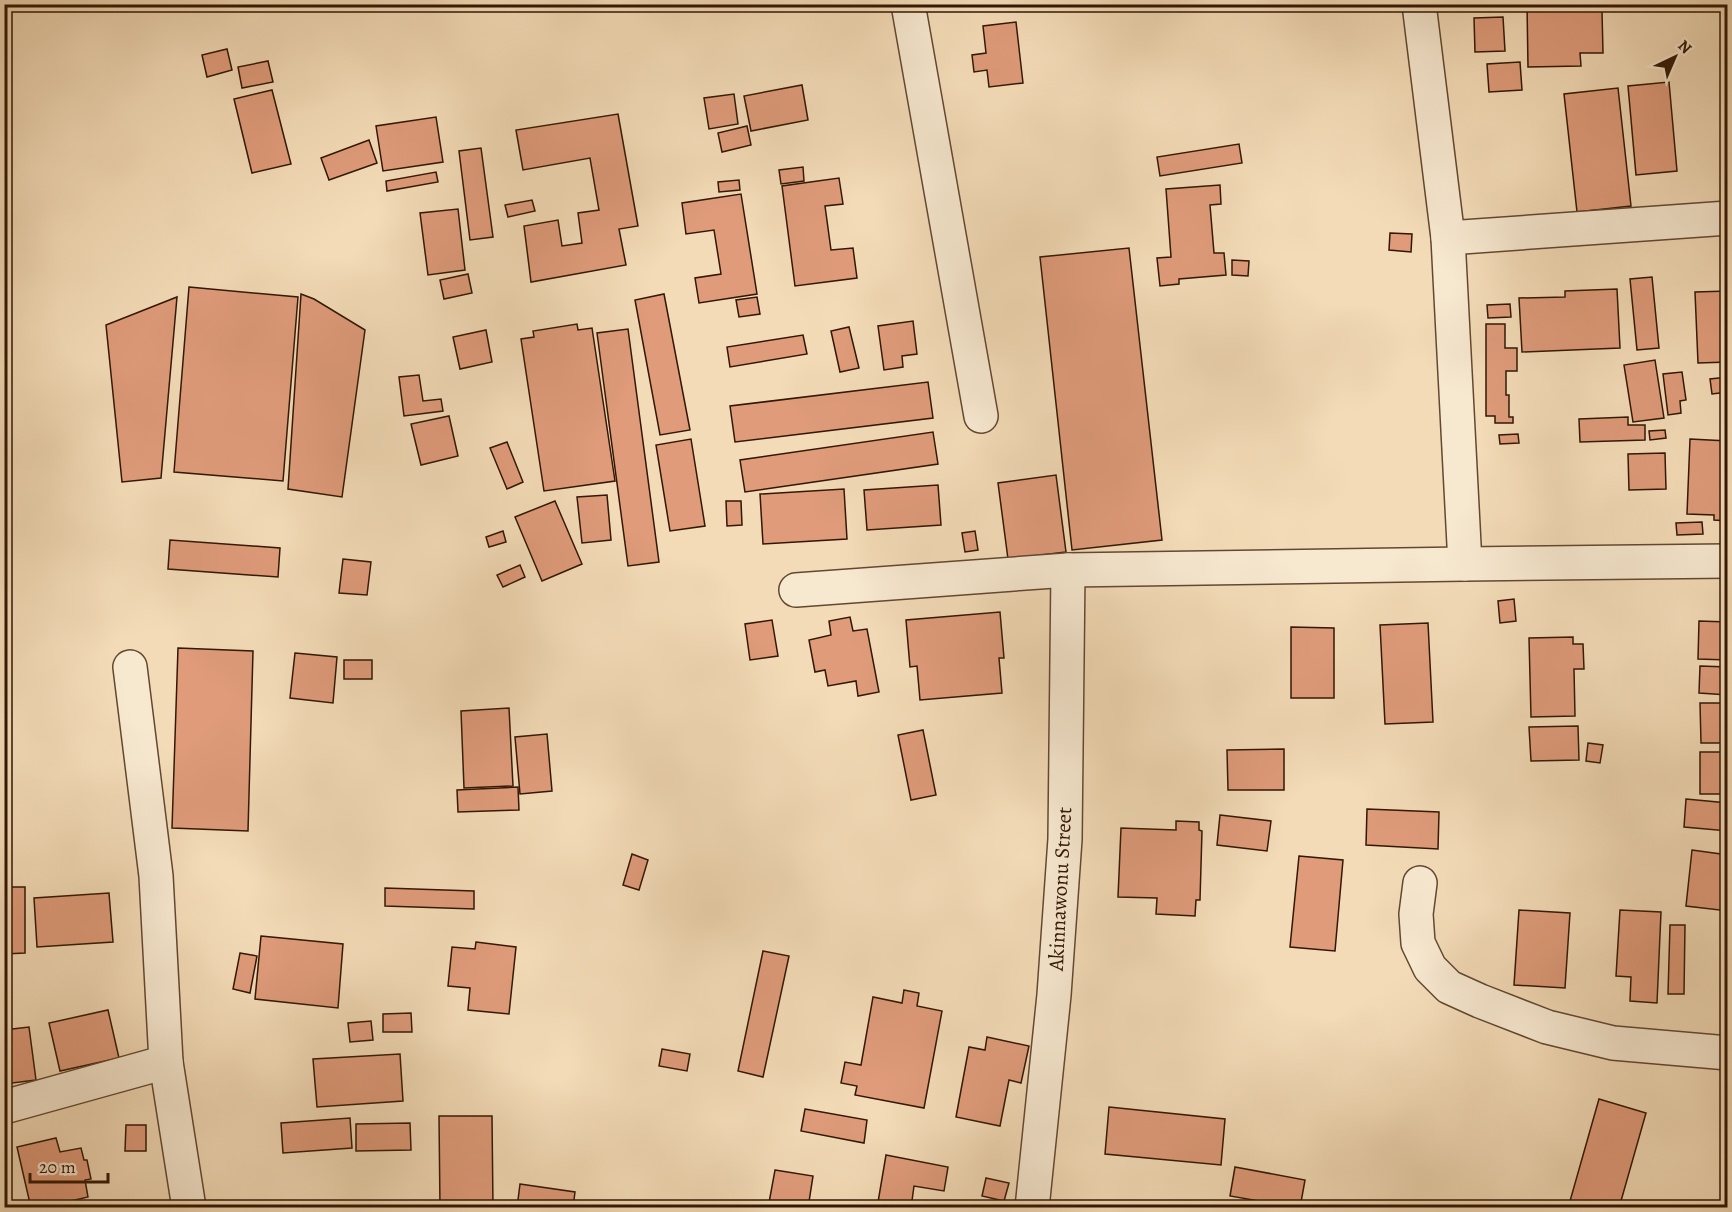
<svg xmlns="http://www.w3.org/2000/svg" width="1732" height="1212" viewBox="0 0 1732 1212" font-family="Alegreya,serif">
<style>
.building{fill:#df9b7a;stroke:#321704;stroke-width:1.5}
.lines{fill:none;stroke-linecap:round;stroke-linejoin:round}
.minor-casing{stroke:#624831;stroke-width:36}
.minor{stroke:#f7e8d0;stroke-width:33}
.labels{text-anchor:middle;stroke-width:5;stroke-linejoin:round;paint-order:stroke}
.street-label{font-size:21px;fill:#321704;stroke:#f7e8d0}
</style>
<rect width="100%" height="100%" fill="#f3dbb7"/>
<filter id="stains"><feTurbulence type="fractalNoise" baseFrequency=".00333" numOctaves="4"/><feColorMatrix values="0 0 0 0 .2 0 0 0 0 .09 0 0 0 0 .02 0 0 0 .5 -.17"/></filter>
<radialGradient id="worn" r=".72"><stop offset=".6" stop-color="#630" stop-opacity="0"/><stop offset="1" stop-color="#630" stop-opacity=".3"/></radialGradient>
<!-- building -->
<g class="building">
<polygon points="1479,4 1502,4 1503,9 1480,11"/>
<polygon points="1527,4 1581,4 1581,11 1602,11 1603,53 1580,53 1581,66 1528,67"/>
<polygon points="1503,17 1505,51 1475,52 1474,18"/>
<polygon points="1016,22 1023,83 989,87 987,70 974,72 972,55 986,53 983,26"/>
<polygon points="227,49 232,70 207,77 202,55"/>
<polygon points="268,61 273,82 242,88 238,67"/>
<polygon points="1520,62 1522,90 1489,92 1487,64"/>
<polygon points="1669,82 1677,171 1636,175 1628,86"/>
<polygon points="802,85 808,120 751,131 744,96"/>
<polygon points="1618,88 1631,206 1577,212 1564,94"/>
<polygon points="272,90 291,164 252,173 234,99"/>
<polygon points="734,94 738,124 709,129 704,98"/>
<polygon points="618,114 638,226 619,229 626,265 531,282 524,226 558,220 562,246 582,243 578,213 599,210 590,158 523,170 516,130"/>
<polygon points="436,117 443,162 383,171 376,126"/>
<polygon points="747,126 751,145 722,152 718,133"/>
<polygon points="369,140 377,163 329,180 321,158"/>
<polygon points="1239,144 1242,163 1160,176 1157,157"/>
<polygon points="481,148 493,237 470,240 459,151"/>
<polygon points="803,167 804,181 781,184 779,170"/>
<polygon points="436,172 438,182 387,191 386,181"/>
<polygon points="839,178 843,204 825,206 831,250 853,248 857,278 795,286 782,186"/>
<polygon points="739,180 740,190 719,192 718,182"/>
<polygon points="1220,185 1221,204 1210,205 1214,253 1224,253 1226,275 1179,279 1179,284 1160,286 1157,258 1171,257 1166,189"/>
<polygon points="741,194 757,294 699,303 695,278 721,274 714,230 686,234 682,203"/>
<polygon points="532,200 535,211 508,217 505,205"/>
<polygon points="458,209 465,270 428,275 420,213"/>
<polygon points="1390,233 1412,234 1411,252 1389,250"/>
<polygon points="1129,248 1162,540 1072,550 1040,257"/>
<polygon points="1728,250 1728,276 1725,276 1722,251"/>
<polygon points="1232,260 1249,261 1248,276 1232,275"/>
<polygon points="468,274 472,293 444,299 440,280"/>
<polygon points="1652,277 1659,348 1637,350 1630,279"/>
<polygon points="189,287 298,297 283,481 174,472"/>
<polygon points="1617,289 1620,348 1522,352 1519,298 1565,297 1565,291"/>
<polygon points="1728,291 1728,362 1698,363 1695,292"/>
<polygon points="301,294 314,299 365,330 342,497 288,489"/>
<polygon points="664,294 690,430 660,435 635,300"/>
<polygon points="177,297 161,478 122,482 106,325"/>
<polygon points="757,297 760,314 739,317 736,300"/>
<polygon points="1510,304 1511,317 1488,318 1487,305"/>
<polygon points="913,321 917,354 902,356 903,367 884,370 878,326"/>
<polygon points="577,324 578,330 592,328 615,481 544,491 521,339 534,337 533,331"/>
<polygon points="1486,324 1505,324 1505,348 1517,348 1517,371 1506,371 1506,395 1509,395 1509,417 1513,417 1513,423 1495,423 1495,416 1486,416"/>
<polygon points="849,327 859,368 840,372 831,331"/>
<polygon points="628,329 659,562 628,566 597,333"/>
<polygon points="486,330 492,362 460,369 453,337"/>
<polygon points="803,335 807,354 730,367 727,347"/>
<polygon points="1655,360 1664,418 1633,422 1624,365"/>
<polygon points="1682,372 1686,400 1680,401 1681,413 1668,415 1663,374"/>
<polygon points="419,375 423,401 441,399 443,411 404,416 399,377"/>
<polygon points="1728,377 1728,392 1712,394 1710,379"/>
<polygon points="928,382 933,418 735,442 730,406"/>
<polygon points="449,416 458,456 421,465 411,424"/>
<polygon points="1628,417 1628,425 1645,425 1645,440 1580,442 1579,419"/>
<polygon points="1665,430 1666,438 1650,440 1649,431"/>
<polygon points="933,432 938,464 745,492 740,460"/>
<polygon points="1518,434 1519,443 1500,444 1499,435"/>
<polygon points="691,439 705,526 670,531 656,445"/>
<polygon points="1690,439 1728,441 1728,521 1714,520 1714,515 1687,514"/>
<polygon points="507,442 523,482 507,489 490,448"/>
<polygon points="1665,453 1666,489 1629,490 1628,454"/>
<polygon points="1056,475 1066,552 1008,559 998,483"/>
<polygon points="938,485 941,525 867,530 864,490"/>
<polygon points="844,489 847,539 763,544 760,494"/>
<polygon points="607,495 611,540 582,543 577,497"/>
<polygon points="555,501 582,564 542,581 515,517"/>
<polygon points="726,501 741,501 742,525 727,526"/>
<polygon points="1702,522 1703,534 1677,535 1676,523"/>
<polygon points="503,531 506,542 489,547 486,537"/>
<polygon points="975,531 978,550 965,552 962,533"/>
<polygon points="170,540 280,548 278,577 168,569"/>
<polygon points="343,559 371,562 367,595 339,593"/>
<polygon points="520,565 525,577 503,587 497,575"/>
<polygon points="1514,599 1516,621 1500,623 1498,601"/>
<polygon points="1000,612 1004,658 999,658 1002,693 920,700 917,666 910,667 906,620"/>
<polygon points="850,617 853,631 867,629 879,692 858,696 856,681 828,686 825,670 815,672 809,640 831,635 829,621"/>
<polygon points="772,620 778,656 750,660 745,624"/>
<polygon points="1699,621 1728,622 1728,660 1698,659"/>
<polygon points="1428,623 1433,722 1385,724 1380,625"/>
<polygon points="1291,627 1334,628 1334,698 1291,698"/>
<polygon points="1573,637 1573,644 1583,644 1584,669 1574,669 1575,716 1531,717 1529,638"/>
<polygon points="178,648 253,651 248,831 172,828"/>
<polygon points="295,653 337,657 333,703 290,698"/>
<rect x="344" y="660" width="28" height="19"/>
<polygon points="1700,666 1728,667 1728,695 1699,693"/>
<polygon points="1700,703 1728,703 1728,743 1701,743"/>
<polygon points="509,708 513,786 464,788 461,711"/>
<polygon points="1578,726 1579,760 1531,761 1529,727"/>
<polygon points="923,730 936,795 911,800 898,735"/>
<polygon points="547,734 552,791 520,794 515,737"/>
<polygon points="1588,743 1603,745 1600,763 1586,761"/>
<polygon points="1284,749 1284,790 1228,790 1227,750"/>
<rect x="1700" y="752" width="28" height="42"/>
<polygon points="518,787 519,810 458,812 457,790"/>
<polygon points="1686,799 1728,803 1728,831 1684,827"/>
<polygon points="1367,809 1439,812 1438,849 1366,845"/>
<polygon points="1220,815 1271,821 1267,851 1217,845"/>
<polygon points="1176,821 1199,822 1199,830 1202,831 1200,900 1196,900 1195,916 1156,914 1157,898 1118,897 1121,828 1176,830"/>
<polygon points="1692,850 1728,855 1728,911 1686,906"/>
<polygon points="632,854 648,860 639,890 623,885"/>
<polygon points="1299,856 1343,860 1335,951 1290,947"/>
<polygon points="4,887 25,887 25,953 4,954"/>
<polygon points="385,888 474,891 474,909 385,906"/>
<polygon points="109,893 113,942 37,947 34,898"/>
<polygon points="1519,910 1570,913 1565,988 1514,985"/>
<polygon points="1620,910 1661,912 1657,1003 1630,1001 1631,977 1616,976"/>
<polygon points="1670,925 1685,925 1684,994 1668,994"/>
<polygon points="261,936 343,944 338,1008 255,999"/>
<polygon points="476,942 516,947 509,1014 468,1010 470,988 448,986 452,947 475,949"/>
<polygon points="763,951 789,956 763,1077 738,1071"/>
<polygon points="240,953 257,956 250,993 233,989"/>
<polygon points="904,990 919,993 917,1006 942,1011 924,1108 855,1095 857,1086 841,1083 845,1062 861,1065 873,997 902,1003"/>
<polygon points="108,1010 119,1058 60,1071 49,1023"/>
<polygon points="411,1013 412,1032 383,1032 383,1014"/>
<polygon points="371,1021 373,1040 350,1042 348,1023"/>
<polygon points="29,1027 36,1080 4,1084 4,1030"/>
<polygon points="987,1037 1029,1046 1021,1083 1009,1080 1000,1126 956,1117 969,1047 985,1050"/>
<polygon points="662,1049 690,1054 687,1071 659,1066"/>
<polygon points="400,1054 403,1101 317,1107 313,1059"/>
<polygon points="1599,1099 1646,1113 1619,1208 1590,1208 1570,1201"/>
<polygon points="1109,1107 1225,1119 1221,1165 1105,1154"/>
<polygon points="805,1109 867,1120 864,1143 801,1131"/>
<polygon points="439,1116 492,1116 493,1208 440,1208"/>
<polygon points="350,1118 352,1148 283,1153 281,1123"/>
<polygon points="410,1123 411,1150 356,1151 356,1124"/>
<polygon points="126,1125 146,1125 146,1151 125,1151"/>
<polygon points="56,1138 60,1152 81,1148 84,1160 87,1160 91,1179 85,1180 88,1197 41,1208 31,1208 17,1147"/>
<polygon points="886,1155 948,1167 944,1191 914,1186 911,1208 877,1208"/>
<polygon points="1235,1167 1305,1180 1300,1208 1230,1196"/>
<polygon points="775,1170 813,1176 808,1208 768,1208"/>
<polygon points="986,1178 1009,1183 1004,1201 982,1196"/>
<polygon points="520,1184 575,1192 573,1208 517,1208"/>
<polygon points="580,1205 632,1208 580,1208"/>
</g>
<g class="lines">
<defs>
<g id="minor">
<polyline points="908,4 981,416"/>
<polyline points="1419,4 1448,238 1465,564"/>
<polyline points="1448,238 1728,218"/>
<polyline points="796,590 1068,570 1465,564 1728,561"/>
<polyline points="130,667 156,876 166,1062 189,1208"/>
<polyline points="1420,883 1416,914 1418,943 1430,968 1449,987 1480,1001 1547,1027 1613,1043 1728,1053"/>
<polyline points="4,1107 166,1062"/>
<polyline points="1032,1208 1054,995 1065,839 1068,570"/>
</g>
</defs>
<!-- minor casing -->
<use href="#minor" class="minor-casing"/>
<!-- minor -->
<use href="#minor" class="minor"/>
</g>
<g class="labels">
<!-- street labels -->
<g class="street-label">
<text transform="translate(1060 889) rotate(-87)" y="7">Akinnawonu Street</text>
</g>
</g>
<!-- margin -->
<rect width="1732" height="1212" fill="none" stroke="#f3dbb7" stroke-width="24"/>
<rect x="6" y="6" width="1720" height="1200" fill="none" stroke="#321704" stroke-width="3"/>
<rect x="12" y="12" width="1708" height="1188" fill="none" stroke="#321704" stroke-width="1.5"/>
<!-- north arrow -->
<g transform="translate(1675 57) rotate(44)" stroke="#f7e8d0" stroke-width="4.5" paint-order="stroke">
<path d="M0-4.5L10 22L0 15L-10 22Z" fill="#321704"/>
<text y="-9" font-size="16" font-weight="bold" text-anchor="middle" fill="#321704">N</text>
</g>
<!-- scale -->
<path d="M30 1173v9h78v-9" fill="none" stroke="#321704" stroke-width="3"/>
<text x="39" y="1173" font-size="18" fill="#321704" stroke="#f7e8d0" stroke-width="4.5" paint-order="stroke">20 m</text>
<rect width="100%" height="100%" filter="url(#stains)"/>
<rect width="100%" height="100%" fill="url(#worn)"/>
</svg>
